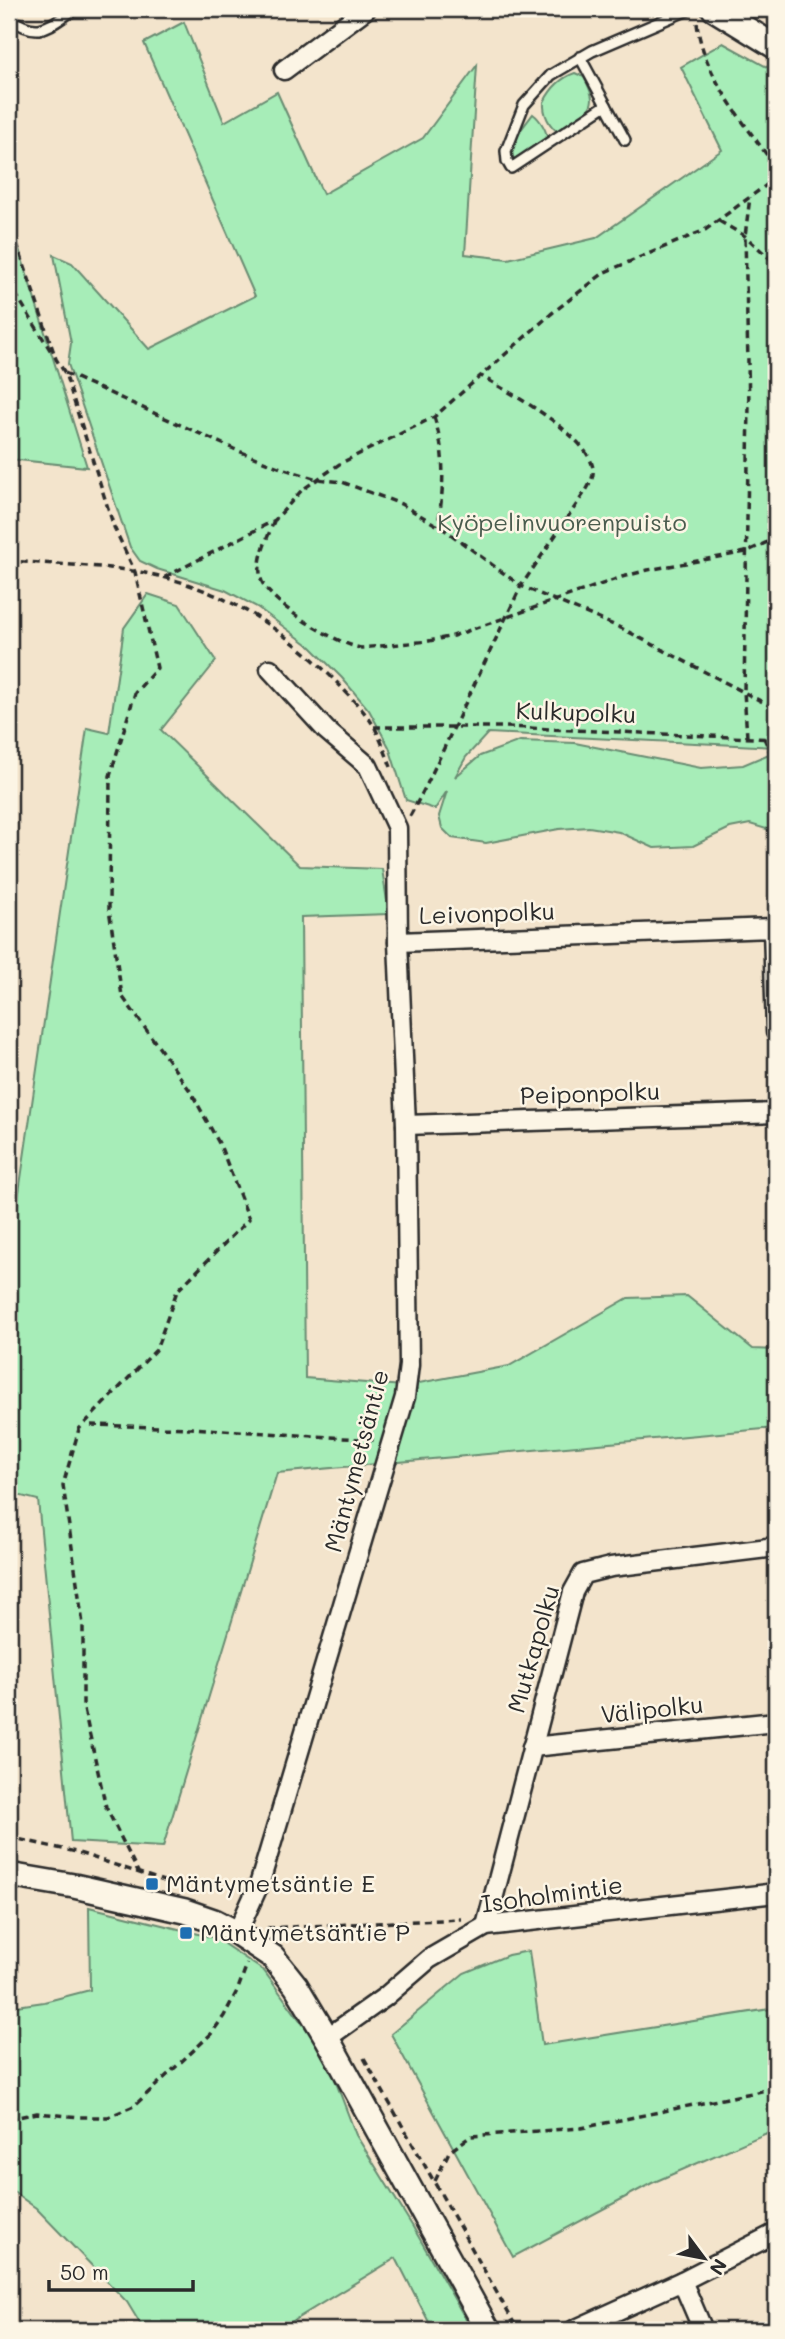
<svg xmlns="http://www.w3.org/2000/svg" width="785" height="2339" viewBox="0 0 785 2339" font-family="Mali,sans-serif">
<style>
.green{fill:#a7edb8;stroke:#698c72;stroke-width:2}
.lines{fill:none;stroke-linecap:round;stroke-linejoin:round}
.service-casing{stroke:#2b2b2b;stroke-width:14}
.minor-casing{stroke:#2b2b2b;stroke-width:23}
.tertiary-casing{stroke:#2b2b2b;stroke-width:28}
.path{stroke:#2b2b2b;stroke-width:3.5;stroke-dasharray:7 5;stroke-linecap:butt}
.service{stroke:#fcf5e5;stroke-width:9}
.minor{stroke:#fcf5e5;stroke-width:18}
.tertiary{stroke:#fcf5e5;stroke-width:23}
.poi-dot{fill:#1f6fb2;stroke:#fcf5e5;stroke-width:2.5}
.labels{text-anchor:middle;stroke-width:5;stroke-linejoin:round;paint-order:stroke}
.park-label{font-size:24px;fill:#4a5c4e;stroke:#fcf5e5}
.street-label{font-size:24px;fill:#2b2b2b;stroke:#fcf5e5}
.poi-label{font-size:24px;fill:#2b2b2b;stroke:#fcf5e5;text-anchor:start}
</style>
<rect width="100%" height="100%" fill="#f3e4cc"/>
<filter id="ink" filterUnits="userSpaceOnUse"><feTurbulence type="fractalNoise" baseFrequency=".0143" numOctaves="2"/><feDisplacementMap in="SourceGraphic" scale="14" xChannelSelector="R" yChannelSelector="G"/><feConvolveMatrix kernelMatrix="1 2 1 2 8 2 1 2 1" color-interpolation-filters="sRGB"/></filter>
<g filter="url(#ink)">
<!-- green -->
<g class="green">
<polygon points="184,22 224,122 277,92 323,194 423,138 477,65 465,254 508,259 596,238 722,150 681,67 723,43 776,72 776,747 488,733 466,757 455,777 480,756 520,741 575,743 701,768 743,765 776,751 776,832 750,824 730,828 693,846 654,848 619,832 589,827 559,829 486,843 452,838 442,828 439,816 447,791 435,809 406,800 389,747 369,710 342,678 311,647 257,607 225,590 157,569 140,561 130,547 68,364 71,343 54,255 72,263 149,349 255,296 144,43"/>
<path d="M575,73L584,77C587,84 592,92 592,99C592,113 570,126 559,132C549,127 543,113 544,102C551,88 560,78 575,73Z"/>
<path d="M533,114C540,119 548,132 547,140L516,160L509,154L517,135Z"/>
<polygon points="9,217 87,467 9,459"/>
<polygon points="148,594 179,604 216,661 161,730 300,866 382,869 389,914 301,917 305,1378 403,1386 509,1366 628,1298 687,1296 753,1349 776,1350 776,1428 277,1473 163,1847 71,1842 38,1500 9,1493 9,1205 17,1206 87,728 109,733 124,628"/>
<polygon points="89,1907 215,1938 264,1971 326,2056 356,2135 413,2227 472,2330 433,2330 396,2258 278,2330 144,2330 127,2302 36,2208 9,2189 9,2007 44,2002 90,1990"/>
<polygon points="529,1951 542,2045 776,2008 776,2129 652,2183 513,2257 391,2034 464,1973 508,1955"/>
</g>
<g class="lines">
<defs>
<g id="service">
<path d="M9,18C40,39 47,27 75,9"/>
<polyline points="580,57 625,140"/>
<polyline points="606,105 511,168 507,161 506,151 524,105 551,75 592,51 690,9"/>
</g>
<g id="minor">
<polyline points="284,70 366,9"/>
<polyline points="270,669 326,730 368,766 397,828 398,942 773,928 776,1032"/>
<polyline points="406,1125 776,1113"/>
<polyline points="532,1747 776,1722"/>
<polyline points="486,1926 573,1592 583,1574 611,1567 776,1547"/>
<polyline points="237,1933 260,1882 405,1397 409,1365 406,1125 398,942"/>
<polyline points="327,2038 385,1997 429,1959 486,1926 776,1893"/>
<polyline points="682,2281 703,2330"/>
<polyline points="574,2330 682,2281 776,2233"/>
</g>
<g id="tertiary">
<polyline points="714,9 776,47"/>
<polyline points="9,1875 74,1886 185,1911 214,1921 237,1933 273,1957 296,1986 327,2038 488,2330"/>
</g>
</defs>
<!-- service casing -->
<use href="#service" class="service-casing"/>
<!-- minor casing -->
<use href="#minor" class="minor-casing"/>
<!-- tertiary casing -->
<use href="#tertiary" class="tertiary-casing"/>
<!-- path -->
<g class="path">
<path d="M697,23C703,77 746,124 776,168"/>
<polyline points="9,220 56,359 65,373 114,527 135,572 157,668 135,693 110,776 109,909 122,996 191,1092 220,1145 249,1219 177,1291 156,1350 79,1429 63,1485 83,1624 83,1705 106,1807 138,1872"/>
<polyline points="719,221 745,236 776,264"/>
<polyline points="9,283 52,353"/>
<polyline points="65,373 234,449 281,468 317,479 342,482 401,504 445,530 521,586 623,629 776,709"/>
<path d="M434,417C446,454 444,487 438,525"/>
<path d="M274,521C267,539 256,560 261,579C267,602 339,646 362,648L429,641L453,636L622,577L648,570L746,552L776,538"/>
<path d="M9,561C60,565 118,565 167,578C236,596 297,639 345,691C355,702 367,714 375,728C381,740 386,754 391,767"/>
<polyline points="165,577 275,520 302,490 341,463 434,417 551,314 605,272 705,230 776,178"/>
<polyline points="374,727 506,727 776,739"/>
<polyline points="747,737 744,691 749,405 745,236 750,197"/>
<polyline points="764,738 776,766"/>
<path d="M410,816L427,784L521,586L587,489C591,482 594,476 593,468C587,434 509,392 481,376"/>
<polyline points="774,854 772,842 776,804"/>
<polyline points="772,912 771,863 776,852"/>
<polyline points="91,1425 191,1428 375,1440"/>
<polyline points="9,1837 76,1852 188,1889"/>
<polyline points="267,1928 461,1919"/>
<polyline points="364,2058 518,2330"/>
<polyline points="9,2119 37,2113 80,2117 108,2117 134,2106 211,2034 224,2016 238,1989 247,1964"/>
<polyline points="435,2181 449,2152 471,2136 581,2128 776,2088"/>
</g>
<!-- service -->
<use href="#service" class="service"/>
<!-- minor -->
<use href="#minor" class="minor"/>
<!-- tertiary -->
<use href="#tertiary" class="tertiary"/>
</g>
</g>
<!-- markers -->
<g class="poi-dot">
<rect x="145" y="1877" width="14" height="14" rx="3.5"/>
<rect x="179" y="1926" width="14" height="14" rx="3.5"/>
</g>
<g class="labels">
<!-- park labels -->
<g class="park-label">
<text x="562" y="531">Kyöpelinvuorenpuisto</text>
</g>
<!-- street labels -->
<g class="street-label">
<text transform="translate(576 713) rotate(2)" y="8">Kulkupolku</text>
<text transform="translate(487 914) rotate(-2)" y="8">Leivonpolku</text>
<text transform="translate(590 1094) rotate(-2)" y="8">Peiponpolku</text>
<text transform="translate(357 1461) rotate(-75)" y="8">Mäntymetsäntie</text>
<text transform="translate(534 1649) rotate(-74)" y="8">Mutkapolku</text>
<text transform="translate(652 1710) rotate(-6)" y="8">Välipolku</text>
<text transform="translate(552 1895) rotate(-8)" y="8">Isoholmintie</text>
</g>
<!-- poi labels -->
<g class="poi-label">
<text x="166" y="1892">Mäntymetsäntie E</text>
<text x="200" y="1941">Mäntymetsäntie P</text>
</g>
</g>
<!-- margin -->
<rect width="785" height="2339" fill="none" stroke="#fcf5e5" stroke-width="35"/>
<rect x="18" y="18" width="750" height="2304" fill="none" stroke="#2b2b2b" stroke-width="2.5" filter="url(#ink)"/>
<!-- north arrow -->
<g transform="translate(704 2258) rotate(122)" stroke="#fcf5e5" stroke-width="5" paint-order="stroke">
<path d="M0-5L12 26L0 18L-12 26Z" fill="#2b2b2b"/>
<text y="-10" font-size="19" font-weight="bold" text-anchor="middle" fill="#2b2b2b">N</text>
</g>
<!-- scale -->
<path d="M49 2280v10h144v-10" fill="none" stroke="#2b2b2b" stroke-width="3.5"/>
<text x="60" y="2280" font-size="21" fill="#2b2b2b" stroke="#fcf5e5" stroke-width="5" paint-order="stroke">50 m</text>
</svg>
